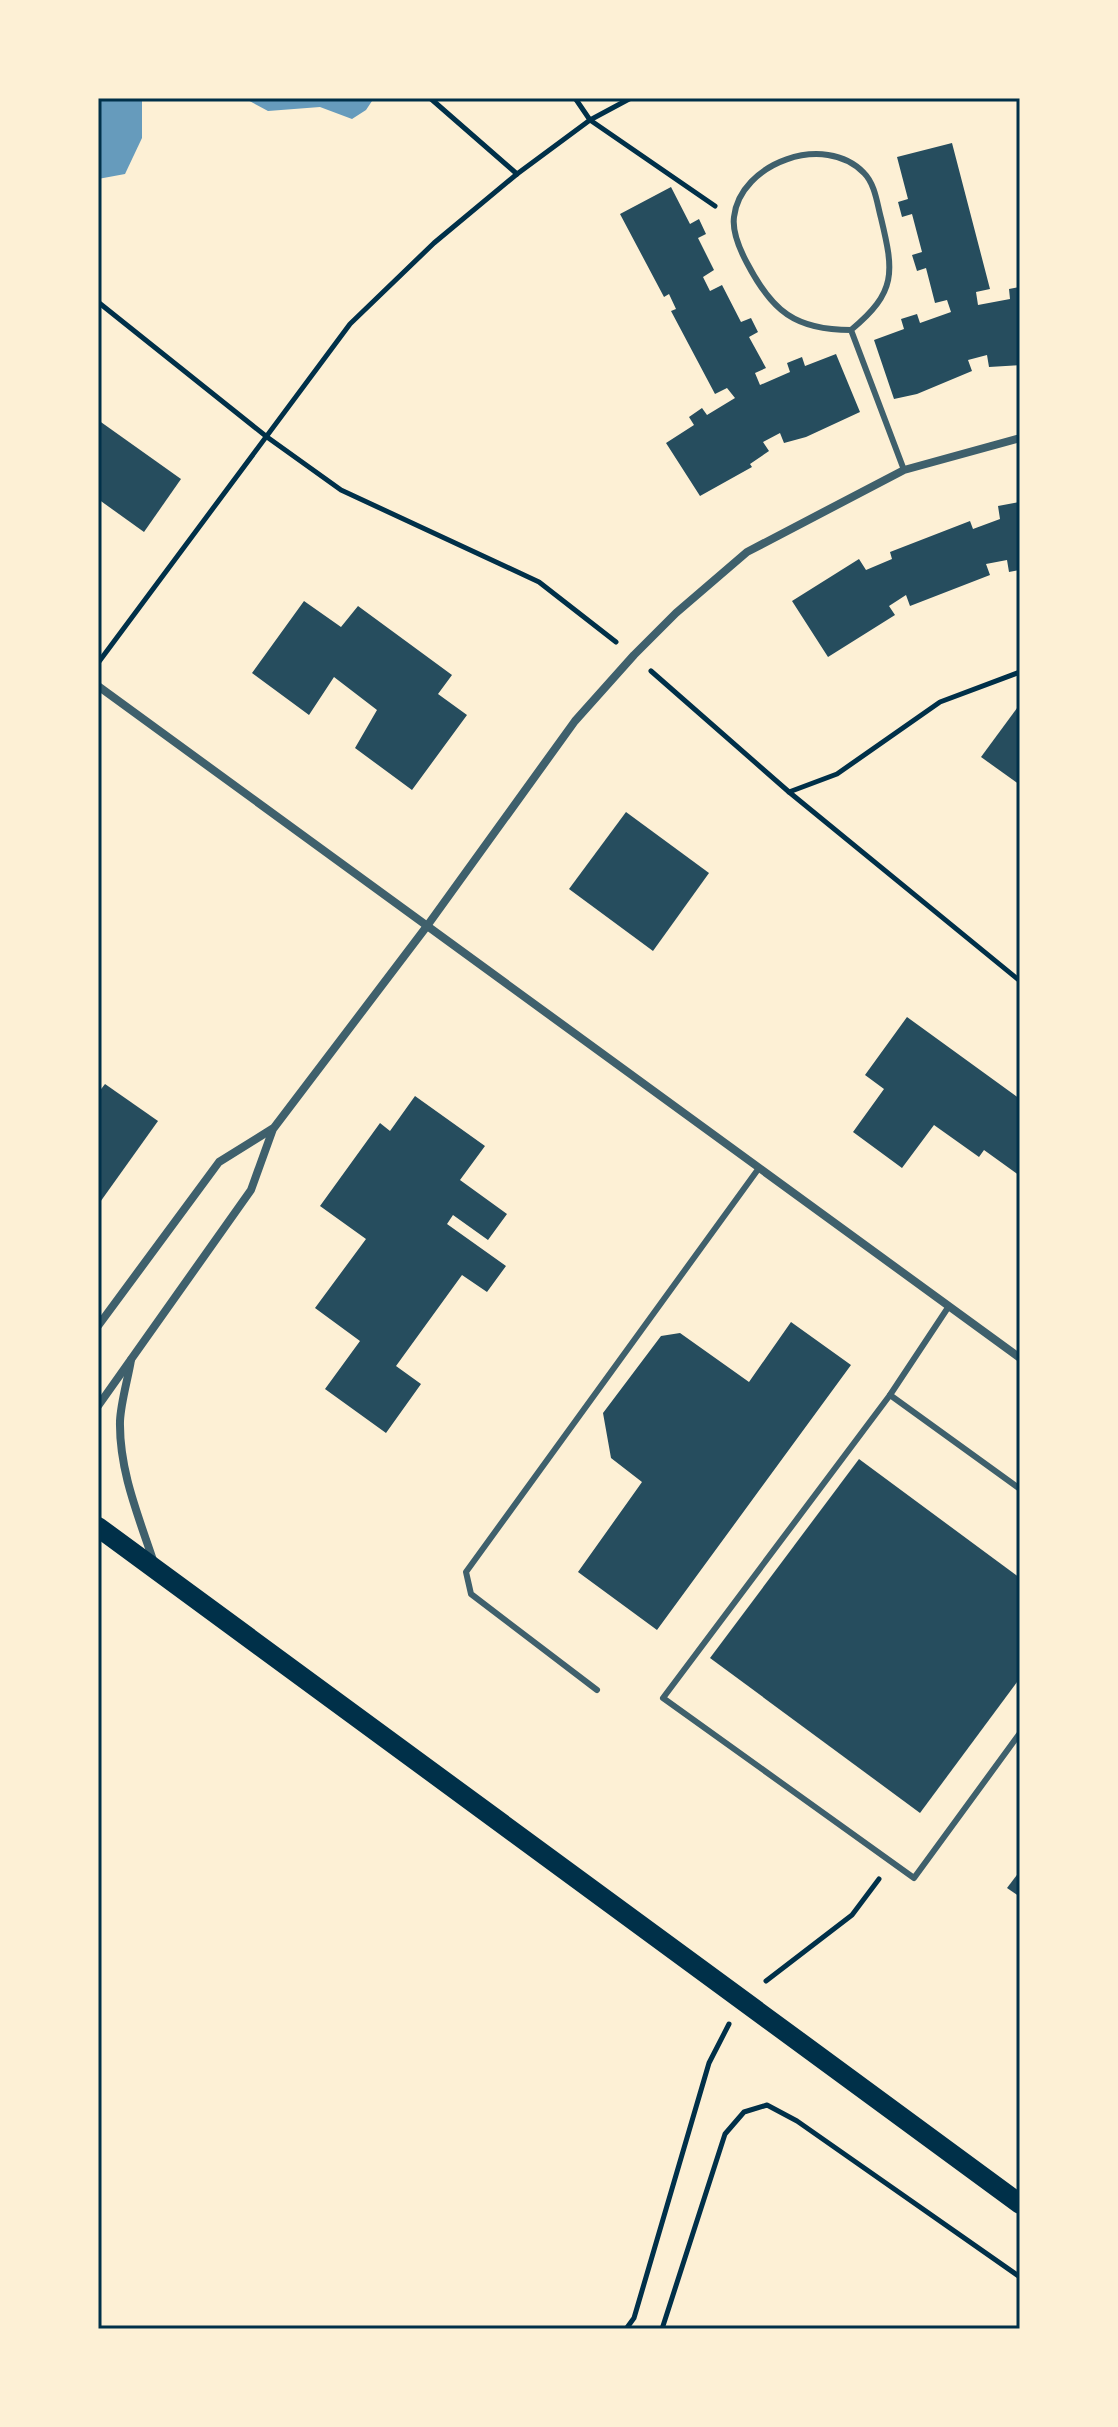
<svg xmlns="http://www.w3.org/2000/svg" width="1118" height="2427" viewBox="0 0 1118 2427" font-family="'Source Sans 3',sans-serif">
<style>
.water{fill:#669bbc}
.building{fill:#264d5e}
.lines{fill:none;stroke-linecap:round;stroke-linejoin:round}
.path{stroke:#003049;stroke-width:5}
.service{stroke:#3f606c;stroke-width:6}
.minor{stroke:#3f606c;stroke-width:8}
.primary{stroke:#003049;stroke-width:20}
.neatline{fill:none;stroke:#003049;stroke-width:3}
</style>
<rect width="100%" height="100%" fill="#fdf0d5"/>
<!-- water -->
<g class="water">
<polygon points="98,98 142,98 142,138 125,174 98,179"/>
<polygon points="244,98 374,98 366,110 352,119 320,107 268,111"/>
</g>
<!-- building -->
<g class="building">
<polygon points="952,143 990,289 976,292 978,305 1010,299 1009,289 1020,287 1020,365 989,367 987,355 968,360 972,371 917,394 894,399 874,340 904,329 901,319 917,314 920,323 951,312 947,300 935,303 926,268 917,271 912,255 922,252 912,214 902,217 898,202 908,199 897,157"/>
<polygon points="671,187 690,224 699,219 706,234 698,238 714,270 703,277 710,291 722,285 741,322 751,318 758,332 749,337 766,368 755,373 760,385 790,372 787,363 802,357 805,366 836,354 860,412 806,437 784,443 780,433 763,442 769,451 750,464 752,467 700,496 666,443 694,425 689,417 702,408 707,415 735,398 727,388 715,394 671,311 676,309 669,294 664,297 620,214"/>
<polygon points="98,420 181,479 144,532 98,499"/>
<polygon points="1020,502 1020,570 1009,572 1007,560 986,564 990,575 910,606 906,595 889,606 895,615 828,657 792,601 859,559 866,570 892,559 890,552 970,521 973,529 1000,519 998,506"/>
<polygon points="304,601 341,627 358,606 452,675 438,694 467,715 412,790 355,748 377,710 334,677 309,715 252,673"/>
<polygon points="1020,704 1020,785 981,757"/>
<polygon points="626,812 709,873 653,951 569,889"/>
<polygon points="907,1017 1020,1099 1020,1176 984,1150 979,1157 934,1125 902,1168 853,1132 884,1089 865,1075"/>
<polygon points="105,1084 158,1121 98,1205 98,1093"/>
<polygon points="415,1096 485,1146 460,1180 507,1214 488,1240 453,1215 447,1224 506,1266 487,1292 462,1275 396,1366 421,1384 386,1433 325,1389 360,1341 315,1308 366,1239 320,1206 380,1123 390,1131"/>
<polygon points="791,1322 851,1365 657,1630 578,1572 642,1482 611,1458 603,1413 661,1336 680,1333 749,1382"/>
<polygon points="859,1459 1020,1578 1020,1678 920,1813 710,1658"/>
<polygon points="1020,1871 1020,1897 1007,1888"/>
</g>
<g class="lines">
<!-- path -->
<g class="path">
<polyline points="430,98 517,174"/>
<polyline points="575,98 590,120 715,206"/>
<polyline points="98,302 267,437 341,490 539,582 616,642"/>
<polyline points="98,663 350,324 434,243 517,174 590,120 631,98"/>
<polyline points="651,671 789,792 1020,981"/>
<polyline points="789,792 837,774 940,702 1020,672"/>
<polyline points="766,1981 852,1915 879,1879"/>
<polyline points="626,2329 634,2318 709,2063 729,2024"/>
<polyline points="662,2329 725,2134 744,2112 767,2105 797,2121 1020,2277"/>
</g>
<!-- service -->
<g class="service">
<path d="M851,330C897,292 894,272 881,218C877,203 875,184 864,173C825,132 740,163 734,217C732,232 740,250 747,263C772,311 795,330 851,330L904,470"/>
<polyline points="890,1395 949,1306"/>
<polyline points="1020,1489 890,1395 663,1698 914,1878 1020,1733"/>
<polyline points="597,1690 471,1594 466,1572 759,1168"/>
</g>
<!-- minor -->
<g class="minor">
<polyline points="98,686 1020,1358"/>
<polyline points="98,1326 219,1162 272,1129"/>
<path d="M131,1360C128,1379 121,1401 120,1421C119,1470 138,1515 153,1560"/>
<polyline points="98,1406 251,1190 273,1129 427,926 575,721 634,655 676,613 747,552 904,470 1020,438"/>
</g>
<!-- primary -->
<polyline class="primary" points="98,1527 1020,2204"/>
</g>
<!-- border -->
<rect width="1118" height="2427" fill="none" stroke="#fdf0d5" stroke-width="200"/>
<rect x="100" y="100" width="918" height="2227" class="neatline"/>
</svg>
